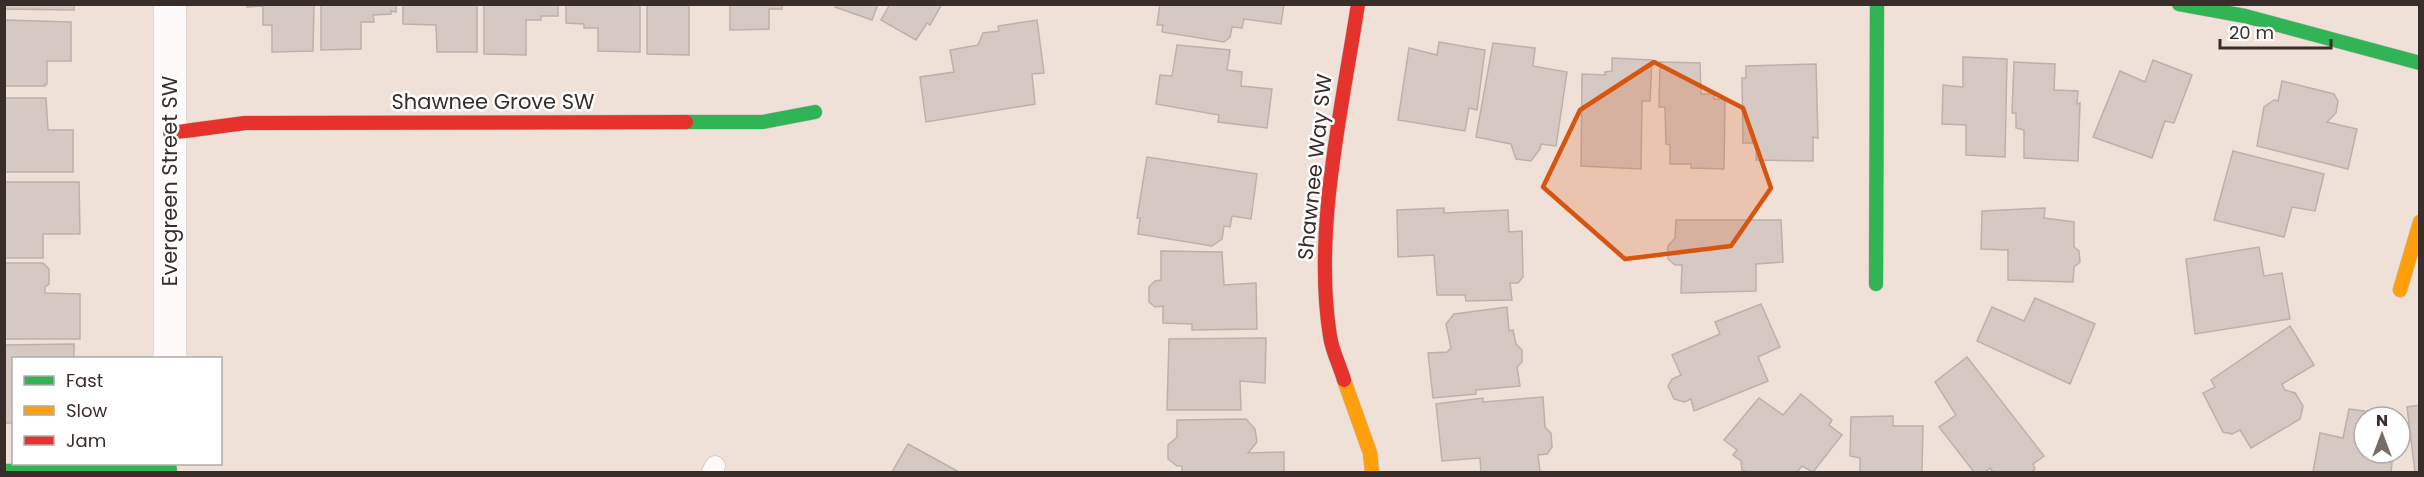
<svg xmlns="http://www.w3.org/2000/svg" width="2424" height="477" viewBox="0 0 2424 477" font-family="Poppins,sans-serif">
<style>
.building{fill:#d6c9c4;stroke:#bcb1ab;stroke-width:1.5}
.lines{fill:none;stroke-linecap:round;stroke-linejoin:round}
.lane-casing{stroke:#c4b8b2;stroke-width:21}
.street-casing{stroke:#c4b8b2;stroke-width:34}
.fast-casing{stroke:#c4b8b2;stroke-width:15}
.slow-casing{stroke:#c4b8b2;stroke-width:15}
.jam-casing{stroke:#c4b8b2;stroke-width:15}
.lane{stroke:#fdfaf9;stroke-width:20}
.street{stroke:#fdfaf9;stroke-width:33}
.fast{stroke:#30b455;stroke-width:14}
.slow{stroke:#ff9f0a;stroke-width:14}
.jam{stroke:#e5322d;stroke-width:14}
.marked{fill:#d6550f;fill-opacity:0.2;stroke:#d6550f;stroke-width:4.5;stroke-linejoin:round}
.labels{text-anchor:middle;stroke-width:5;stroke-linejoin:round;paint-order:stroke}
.street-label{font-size:21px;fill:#382d28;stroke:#fff}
</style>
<rect width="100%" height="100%" fill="#efe0d8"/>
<!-- building -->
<g class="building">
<polygon points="4,4 74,4 74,10 4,9"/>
<polygon points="247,4 314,4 313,51 272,52 272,25 263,25 263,6 247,7"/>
<polygon points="321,4 396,4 396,12 391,11 391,14 373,15 374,22 361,22 361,49 321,50"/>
<polygon points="403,4 477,4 477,52 437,52 436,25 403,24"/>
<polygon points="484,4 558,4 558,16 541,16 541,20 526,20 526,55 484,54"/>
<polygon points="566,4 640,4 640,52 598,51 598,28 584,28 584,24 566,23"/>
<polygon points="647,4 689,4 689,55 647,54"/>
<polygon points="730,4 782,4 782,9 769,9 769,29 730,30"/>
<polygon points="836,4 878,4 872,20 835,7"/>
<polygon points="890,4 942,4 930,25 927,23 916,40 881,20"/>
<polygon points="1160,4 1284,4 1281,24 1244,19 1242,28 1232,27 1230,37 1224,42 1162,32 1163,25 1157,25"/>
<polygon points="4,20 71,22 71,61 47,61 47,84 45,84 45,86 4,86"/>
<polygon points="1037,20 1044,73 1032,74 1035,104 926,122 920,77 954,72 950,50 978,45 983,33 999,31 998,26"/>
<polygon points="1439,42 1485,50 1477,110 1469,108 1465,131 1398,120 1409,48 1437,55"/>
<polygon points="1493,43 1535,48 1533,66 1567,72 1556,146 1541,144 1540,149 1531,161 1516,159 1511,144 1476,137"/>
<polygon points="1177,45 1230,50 1227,70 1242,72 1241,86 1272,89 1267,128 1218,122 1219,115 1156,104 1160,75 1172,76"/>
<polygon points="1963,57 2007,59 2005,157 1966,155 1966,125 1942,124 1943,85 1963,87"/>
<polygon points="1612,58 1652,60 1650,101 1642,101 1641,169 1581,166 1582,74 1605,75 1605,72 1612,71"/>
<polygon points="2153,60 2192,75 2174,123 2165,121 2152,158 2093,137 2120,71 2145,82"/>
<polygon points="1660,62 1700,63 1701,94 1714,94 1714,99 1725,99 1724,169 1691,168 1691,164 1670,164 1670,145 1666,144 1665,107 1659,107"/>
<polygon points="2014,62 2055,64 2054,90 2078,91 2077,104 2080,103 2078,161 2024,158 2024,130 2016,128 2016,113 2012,113"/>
<polygon points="1816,64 1818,138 1813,137 1813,161 1756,160 1757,143 1743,143 1742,78 1746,78 1746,66"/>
<polygon points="2282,81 2334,94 2338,101 2336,113 2327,122 2357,129 2348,169 2257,146 2264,107 2274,100 2278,101"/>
<polygon points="4,98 46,98 48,130 73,130 73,172 4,172"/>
<polygon points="2233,151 2324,174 2315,211 2292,207 2284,237 2214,220"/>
<polygon points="1147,157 1257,174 1251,219 1232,216 1230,227 1224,226 1222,239 1212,246 1138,234 1140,218 1137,218"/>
<polygon points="4,182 79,182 80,234 43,234 43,258 4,258"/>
<polygon points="1444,208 1444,213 1508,210 1509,232 1522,231 1523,277 1518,283 1510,283 1512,300 1466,301 1465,295 1437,295 1434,255 1398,257 1397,210"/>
<polygon points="2045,208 2044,218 2074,222 2074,247 2079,251 2080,262 2074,267 2073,282 2008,280 2008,250 1981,249 1982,211"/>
<polygon points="1676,220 1781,220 1783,262 1756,264 1756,291 1681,293 1682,265 1675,265 1668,259 1668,246 1675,238"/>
<polygon points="2259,247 2264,276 2282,273 2290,319 2195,334 2186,259"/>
<polygon points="1161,251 1222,252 1224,285 1256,283 1257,329 1192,330 1192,324 1163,323 1163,306 1155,307 1149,302 1149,287 1155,281 1161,280"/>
<polygon points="4,263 43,263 49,269 49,284 45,287 45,293 80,294 80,339 4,339"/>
<polygon points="2035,298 2095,324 2070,384 1977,341 1992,307 2024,321"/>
<polygon points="1761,304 1780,347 1758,357 1768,381 1694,411 1691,399 1684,402 1674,399 1668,386 1672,379 1681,375 1672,355 1720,334 1715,322"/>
<polygon points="1507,307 1509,331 1513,330 1516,344 1522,350 1522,362 1517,367 1520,386 1476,390 1476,394 1433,398 1428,353 1447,352 1451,348 1446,324 1454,314"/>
<polygon points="2290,326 2314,365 2282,384 2285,390 2295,393 2303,406 2300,419 2251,448 2240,430 2232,434 2223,432 2203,393 2215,387 2211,380"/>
<polygon points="1266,338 1265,383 1240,381 1241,410 1167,410 1169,339"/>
<polygon points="74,344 74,358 14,358 14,423 4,423 4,345"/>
<polygon points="1967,357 2044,456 2033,464 2035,469 2031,472 1993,472 1990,468 1985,472 1974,472 1939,427 1956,415 1935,382"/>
<polygon points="1801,394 1832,420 1829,425 1842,435 1813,472 1802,466 1797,472 1747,472 1742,470 1741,461 1733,455 1737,450 1724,440 1759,398 1783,415"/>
<polygon points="1543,397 1545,427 1551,433 1552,447 1547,454 1538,455 1540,472 1481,472 1480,458 1442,461 1436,404 1483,398 1483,402"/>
<polygon points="2420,405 2420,472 2415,472 2407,407"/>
<polygon points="2349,409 2399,416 2364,417 2364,453 2393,453 2391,472 2313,472 2320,433 2343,438"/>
<polygon points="1893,416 1893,426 1923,426 1922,472 1860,472 1860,458 1850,456 1851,417"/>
<polygon points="1246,419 1255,429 1257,442 1248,453 1284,452 1284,472 1182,472 1182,466 1177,466 1168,459 1168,445 1177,437 1177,420"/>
<polygon points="908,444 959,472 892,472"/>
</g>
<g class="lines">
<defs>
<polyline id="lane" points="712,472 715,466"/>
<polyline id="street" points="170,4 170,358"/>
<g id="fast">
<polyline points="2179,4 2245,16 2420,63"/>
<polyline points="686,122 763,122 815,112"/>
<polyline points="1876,284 1877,4"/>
<polyline points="4,471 170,469"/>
</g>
<g id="slow">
<polyline points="2400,290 2420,222"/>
<polyline points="1344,380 1370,453 1372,472"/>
</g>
<g id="jam">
<polyline points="170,133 245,123 686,122"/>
<path d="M1344,380C1340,366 1332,351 1330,336C1313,231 1342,109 1358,4"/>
</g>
</defs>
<!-- lane casing -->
<use href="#lane" class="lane-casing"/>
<!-- street casing -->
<use href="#street" class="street-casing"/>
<!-- fast casing -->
<use href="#fast" class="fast-casing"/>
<!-- slow casing -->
<use href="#slow" class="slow-casing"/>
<!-- jam casing -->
<use href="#jam" class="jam-casing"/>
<!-- lane -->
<use href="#lane" class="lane"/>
<!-- street -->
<use href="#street" class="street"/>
<!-- fast -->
<use href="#fast" class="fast"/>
<!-- slow -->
<use href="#slow" class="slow"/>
<!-- jam -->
<use href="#jam" class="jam"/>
</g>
<!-- marked area -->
<path class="marked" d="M1654,62L1743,108L1771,188L1731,246L1625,259L1543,187L1580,110Z"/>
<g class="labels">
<!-- street labels -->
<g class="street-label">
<text x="493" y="109">Shawnee Grove SW</text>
<text transform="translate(1315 167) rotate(-84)" y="7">Shawnee Way SW</text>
<text transform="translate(170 181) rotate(-90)" y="7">Evergreen Street SW</text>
</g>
</g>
<!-- border -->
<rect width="2424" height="477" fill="none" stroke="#382d28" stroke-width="12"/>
<!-- legend -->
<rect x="12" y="357" width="210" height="108" fill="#ffffff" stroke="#afaba9" stroke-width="1.5"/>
<rect x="24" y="376" width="30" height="9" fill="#30b455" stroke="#afaba9" stroke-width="1.5"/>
<text x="66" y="387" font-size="18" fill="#382d28">Fast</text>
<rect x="24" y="406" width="30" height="9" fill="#ff9f0a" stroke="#afaba9" stroke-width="1.5"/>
<text x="66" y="417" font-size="18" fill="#382d28">Slow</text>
<rect x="24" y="436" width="30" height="9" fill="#e5322d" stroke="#afaba9" stroke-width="1.5"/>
<text x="66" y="447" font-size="18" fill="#382d28">Jam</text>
<!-- north arrow -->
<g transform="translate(2382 435)"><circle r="28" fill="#ffffff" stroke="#afaba9" stroke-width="1.5"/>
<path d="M0-4.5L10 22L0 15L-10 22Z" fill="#786c66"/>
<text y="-9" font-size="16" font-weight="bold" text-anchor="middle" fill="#382d28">N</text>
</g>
<!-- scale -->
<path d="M2220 39v9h111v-9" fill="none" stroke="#382d28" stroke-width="3"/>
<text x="2229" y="39" font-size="18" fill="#382d28" stroke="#ffffff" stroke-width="4.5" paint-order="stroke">20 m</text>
</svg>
